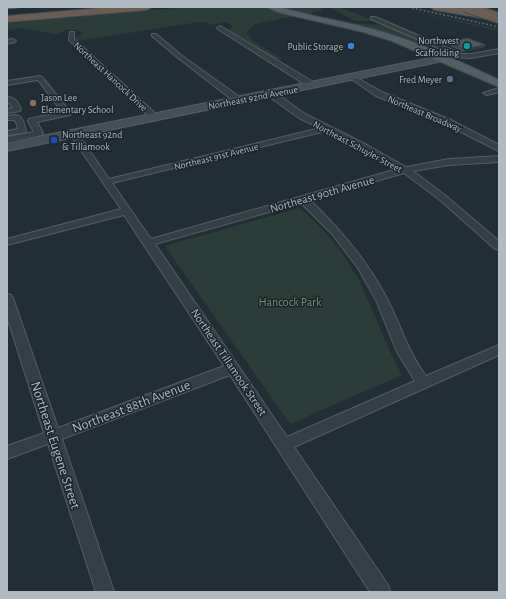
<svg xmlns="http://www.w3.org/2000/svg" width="506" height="599" viewBox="0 0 506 599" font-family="'Alegreya Sans',sans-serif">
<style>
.green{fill:#2a3d39}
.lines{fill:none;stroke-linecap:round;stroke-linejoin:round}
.street-casing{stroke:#535e64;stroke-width:2}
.secondary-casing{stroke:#535e64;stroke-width:2}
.primary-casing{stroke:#3f4950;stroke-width:2}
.highway-casing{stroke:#404b51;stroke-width:2}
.street{fill:#354046;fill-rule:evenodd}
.secondary{fill:#445059;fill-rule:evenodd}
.primary{fill:#535f66;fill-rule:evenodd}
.highway{fill:#6b5d53;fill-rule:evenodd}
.tram{stroke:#5a676f;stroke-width:1}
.rail{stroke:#5a676f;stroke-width:1.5;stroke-dasharray:2 2;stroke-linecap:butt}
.highway-bridge-casing{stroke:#404b51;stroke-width:12;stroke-linecap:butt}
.highway-bridge{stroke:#6b5d53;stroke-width:10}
.wall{fill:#404d53}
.shaded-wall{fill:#343e44}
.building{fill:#4b5961;stroke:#343e44}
.shop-dot{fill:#3f7fe0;stroke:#1b252b;stroke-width:1.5}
.culture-dot{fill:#0f9aa8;stroke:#1b252b;stroke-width:1.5}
.service-dot{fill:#5c6f8a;stroke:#1b252b;stroke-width:1.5}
.education-dot{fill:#8d6e63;stroke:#1b252b;stroke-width:1.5}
.transit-dot{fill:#1a4fb4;stroke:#1b252b;stroke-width:1.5}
.labels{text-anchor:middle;stroke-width:3;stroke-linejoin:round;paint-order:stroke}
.far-poi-label{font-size:10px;fill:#b0bbc3;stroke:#1b252b;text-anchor:end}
.far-street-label{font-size:10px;fill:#b0bbc3;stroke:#1b252b}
.street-label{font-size:12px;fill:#b0bbc3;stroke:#1b252b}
.park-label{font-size:12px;fill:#719672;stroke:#1b252b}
.near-street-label{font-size:14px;fill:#b0bbc3;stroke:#1b252b}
</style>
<rect width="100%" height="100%" fill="#222e35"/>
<!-- green -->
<g class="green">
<polygon points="187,7 323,7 321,10 315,12 255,24 246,32 253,41 281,58 280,59 276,60 228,31 233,26 226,22 211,25 205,22 199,22 77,41 75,37 83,34 78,30 66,30 56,34 22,28 7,30 7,23"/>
<polygon points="329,7 339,7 375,21 355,21"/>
<polygon points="395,7 499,29 499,31"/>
<polygon points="351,23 385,25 448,54 444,54 399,36"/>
<path d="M299,208C326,229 350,260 364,291C377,319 387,348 402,375L290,424L165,246Z"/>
</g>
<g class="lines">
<defs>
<g id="street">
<polygon points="371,17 375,17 462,54 471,54 499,49 499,53 471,58 451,57 450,56 452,54 371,19"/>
<polygon points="220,26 315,83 316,85 315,87 309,87 218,29 217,28"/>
<polygon points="70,32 74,32 74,39 157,115 157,119 151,119 69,40"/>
<polygon points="152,34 156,34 181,55 241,98 241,102 235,102 177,57 152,36"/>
<polygon points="13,39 16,41 15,42 7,44 7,40"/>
<polygon points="352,75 382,92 451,120 499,145 499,151 445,124 376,96 350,78 349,77"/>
<polygon points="40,76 42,77 71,113 70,115 37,122 43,133 42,135 7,143 7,137 34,132 28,121 29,119 62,112 38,80 7,85 7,81"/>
<polygon points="499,88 499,92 487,95 483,93"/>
<path d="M267,91H273L305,114L367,145L406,167L449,159L499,156V162L449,165L413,171L446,196L499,241V250L495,249L440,200L404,173L310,200C339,228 366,259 385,295C400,322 407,351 426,376L499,345V355L294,447L388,585L390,592H370L230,375L62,439L114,592H96L48,444L7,459V446L44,433L7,317V294L11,295L13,298L58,428L224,366L124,215L7,245V239L121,209L69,133L70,131H76L109,179L320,128L299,118L267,95ZM326,131L397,169L151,239L112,183ZM301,203L332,234L358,268L376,300L397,352L415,381L287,437L155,244Z"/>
<path d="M7,97C15,97 18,102 21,109L20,111L7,113V109L13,108L7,101Z"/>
<path d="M16,115C24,117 24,124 26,131L22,133L8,135V131L18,129L16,122L14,120H7V116Z"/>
</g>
<polygon id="secondary" points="445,55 448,56 450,58 448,60 7,151 7,143"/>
<path id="primary" d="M266,7H279C313,17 349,22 383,32C423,44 461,62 499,80V87L392,41L363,32L281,13Z"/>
<g id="highway">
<polygon points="113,7 152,7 147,10 7,22 7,16"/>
<polygon points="430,7 452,7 493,14 498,17 493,20 435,10"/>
</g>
</defs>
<!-- street casing -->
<use href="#street" class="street-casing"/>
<!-- secondary casing -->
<use href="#secondary" class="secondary-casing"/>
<!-- primary casing -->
<use href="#primary" class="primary-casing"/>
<!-- highway casing -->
<use href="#highway" class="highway-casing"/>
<!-- street -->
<use href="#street" class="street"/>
<!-- secondary -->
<use href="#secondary" class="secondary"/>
<!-- primary -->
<use href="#primary" class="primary"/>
<!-- highway -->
<use href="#highway" class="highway"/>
<!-- tram -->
<g class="tram">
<polyline points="449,7 499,23"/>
<polyline points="7,9 24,7"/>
</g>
<!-- rail -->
<polyline class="rail" points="408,7 499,27"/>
<defs>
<polyline id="highway-bridge" points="466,7 499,18"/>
</defs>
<!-- highway-bridge casing -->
<use href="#highway-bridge" class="highway-bridge-casing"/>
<!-- highway-bridge -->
<use href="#highway-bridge" class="highway-bridge"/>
</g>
<!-- wall -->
<polygon class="wall" points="447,42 485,47 463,52 446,44"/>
<!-- shaded-wall -->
<polygon class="shaded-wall" points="486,45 485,47 463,52 464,49"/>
<!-- building -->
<polygon class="building" points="468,38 486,45 464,49 447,42"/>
<!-- markers -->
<circle class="shop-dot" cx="351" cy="46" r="4"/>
<circle class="culture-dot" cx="467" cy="46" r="4"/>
<circle class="service-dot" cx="450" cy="79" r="4"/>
<circle class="education-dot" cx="33" cy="103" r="4"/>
<rect class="transit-dot" x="50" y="136" width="8" height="8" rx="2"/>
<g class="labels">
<!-- far-poi labels -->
<g class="far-poi-label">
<text x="459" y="44">Northwest<tspan x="459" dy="12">Scaffolding</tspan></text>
<text x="343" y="50">Public Storage</text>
<text x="442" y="83">Fred Meyer</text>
<text x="41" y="101" text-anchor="start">Jason Lee<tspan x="41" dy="12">Elementary School</tspan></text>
<text x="62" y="138" text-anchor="start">Northeast 92nd<tspan x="62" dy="12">&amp; Tillamook</tspan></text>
</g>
<!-- far-street labels -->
<g class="far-street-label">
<text transform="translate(111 76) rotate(43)" y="4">Northeast Hancock Drive</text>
<text transform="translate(253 97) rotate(-11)" y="4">Northeast 92nd Avenue</text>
<text transform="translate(425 113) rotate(23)" y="4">Northeast Broadway</text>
<text transform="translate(358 146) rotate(28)" y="4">Northeast Schuyler Street</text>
<text transform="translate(216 156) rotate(-14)" y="4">Northeast 91st Avenue</text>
</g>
<!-- street labels -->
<g class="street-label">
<text transform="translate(322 194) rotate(-16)" y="4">Northeast 90th Avenue</text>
<text transform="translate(229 362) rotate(56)" y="4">Northeast Tillamook Street</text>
</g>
<!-- park labels -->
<g class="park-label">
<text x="290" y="306">Hancock Park</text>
</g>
<!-- near-street labels -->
<g class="near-street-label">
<text transform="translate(131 406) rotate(-21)" y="5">Northeast 88th Avenue</text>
<text transform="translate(56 445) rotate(72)" y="5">Northeast Eugene Street</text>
</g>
</g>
<!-- border -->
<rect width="506" height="599" fill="none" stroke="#b0bbc3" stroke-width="16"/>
</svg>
